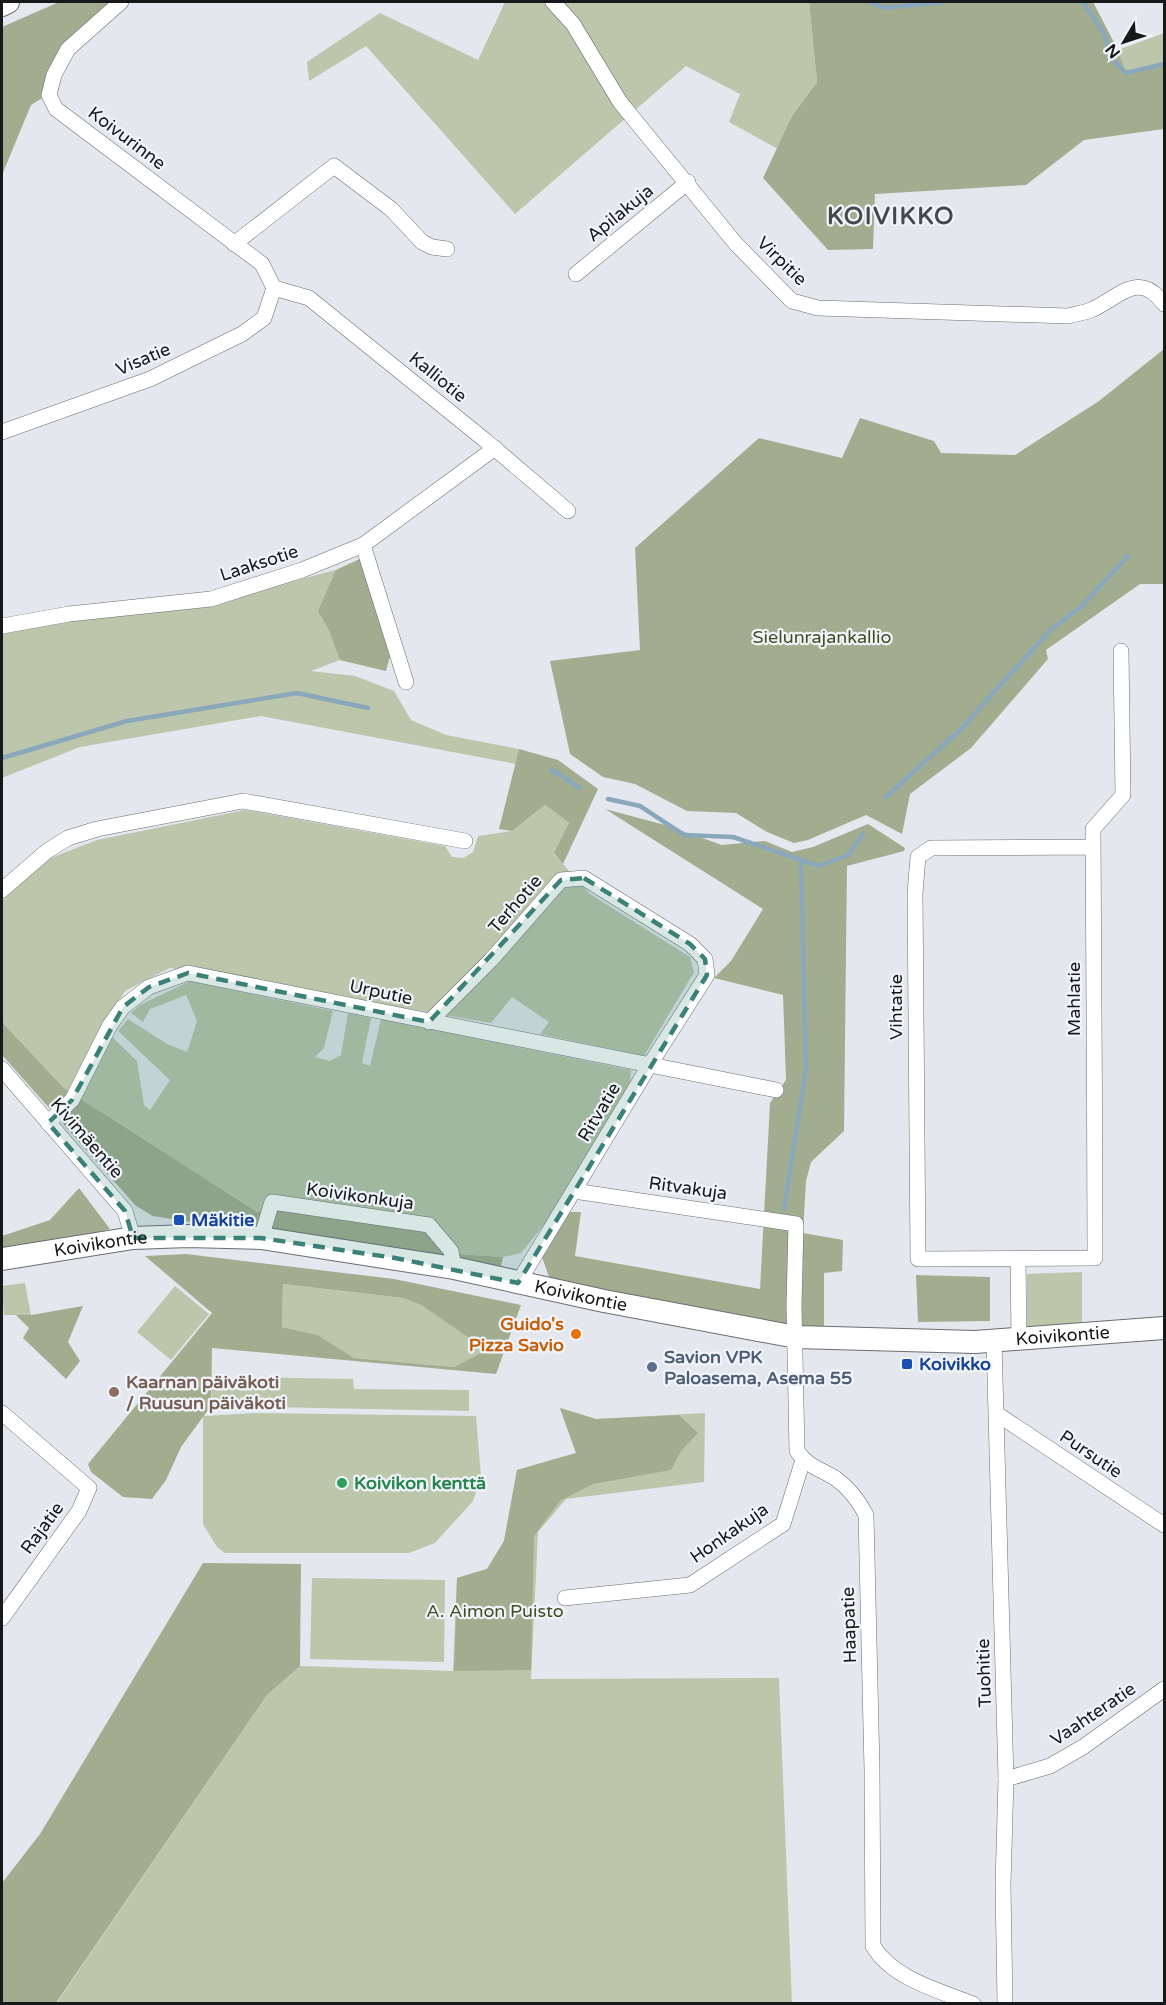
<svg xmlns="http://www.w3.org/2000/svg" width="1166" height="2005" viewBox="0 0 1166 2005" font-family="'Varela Round',sans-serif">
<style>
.green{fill:#bbc6ab}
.forest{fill:#a2ad90;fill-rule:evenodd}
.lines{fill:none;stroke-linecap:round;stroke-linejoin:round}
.stream{stroke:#8aa8bb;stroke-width:4.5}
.street-casing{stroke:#6a6d72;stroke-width:16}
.secondary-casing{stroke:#6a6d72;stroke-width:24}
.street{stroke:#fff;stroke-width:15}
.secondary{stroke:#fff;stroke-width:22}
.marked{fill:#3b8178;fill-opacity:0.2;stroke:#3b8178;stroke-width:4.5;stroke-dasharray:12 8;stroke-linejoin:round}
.transit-dot{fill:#1a4fb4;stroke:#f1f5fb;stroke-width:2}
.food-dot{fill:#e8710a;stroke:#f1f5fb;stroke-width:2}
.service-dot{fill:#5c6f8a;stroke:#f1f5fb;stroke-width:2}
.education-dot{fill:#8d6e63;stroke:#f1f5fb;stroke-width:2}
.leisure-dot{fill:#2e9e5b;stroke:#f1f5fb;stroke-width:2}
.labels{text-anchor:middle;stroke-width:4.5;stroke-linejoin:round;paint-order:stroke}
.street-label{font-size:18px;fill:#17181a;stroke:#f1f5fb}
.park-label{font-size:18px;fill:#3f4e1f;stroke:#f1f5fb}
.transit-label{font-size:18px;font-weight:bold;fill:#164399;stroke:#f1f5fb;text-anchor:start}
.food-label{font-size:18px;font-weight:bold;fill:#c56008;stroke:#f1f5fb;text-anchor:end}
.service-label{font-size:18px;font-weight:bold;fill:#4e5e75;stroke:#f1f5fb;text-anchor:start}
.education-label{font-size:18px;font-weight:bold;fill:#785e54;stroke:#f1f5fb;text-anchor:start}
.leisure-label{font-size:18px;font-weight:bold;fill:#27864d;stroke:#f1f5fb;text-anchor:start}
.district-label{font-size:24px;font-weight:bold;letter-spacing:1.5px;fill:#45484d;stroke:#f1f5fb}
</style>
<rect width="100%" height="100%" fill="#e4e8ee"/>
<!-- green -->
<g class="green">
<polygon points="505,2 809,2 817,82 792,116 778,149 729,122 740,94 686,66 515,214 366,46 309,81 307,62 380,13 478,60"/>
<polygon points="1164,33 1164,63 1126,73 1118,50"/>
<polygon points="362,558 386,671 340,660 311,671 355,676 394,691 411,720 446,735 519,749 516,764 261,716 80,747 2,778 2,633 72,621 184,609 336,570"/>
<polygon points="545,805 569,823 554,854 590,894 690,957 694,972 644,1056 540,1034 549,1022 512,997 491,1023 170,968 125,991 103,1028 137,1061 144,1105 150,1110 170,1080 118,1031 128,1019 167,1044 187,1052 197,1021 186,995 150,1009 143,1022 131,1013 140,1005 190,981 333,1011 324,1048 315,1057 330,1061 341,1055 348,1013 371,1018 362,1063 370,1066 381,1019 631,1070 630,1083 553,1213 521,1253 503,1257 458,1254 277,1206 257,1212 64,1088 2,1022 2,900 48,859 97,840 245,810 445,846 452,857 464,858 473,852 478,836 512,831"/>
<polygon points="1082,1272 1082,1326 1027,1328 1027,1274"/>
<polygon points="25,1283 31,1315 4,1315 2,1286"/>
<polygon points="283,1284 403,1298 421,1305 488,1350 454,1367 354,1358 318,1335 282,1327"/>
<polygon points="175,1286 209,1314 171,1360 137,1332"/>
<polygon points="234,1377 353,1379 354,1389 469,1390 469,1411 211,1406 212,1388 234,1388"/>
<polygon points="560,1408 596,1419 705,1413 704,1482 566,1499 538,1532 531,1679 779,1678 792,2003 56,2004 267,1695 300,1666 453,1671 457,1578 487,1569 504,1541 517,1470 576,1453"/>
<polygon points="258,1413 476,1416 481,1477 473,1501 435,1543 409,1553 225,1553 217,1547 203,1524 203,1416"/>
<polygon points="312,1578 445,1580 444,1662 310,1659"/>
</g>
<!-- forest -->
<g class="forest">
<polygon points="59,2 114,2 64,47 44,97 31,105 2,175 2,27"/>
<polygon points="809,2 1093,2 1118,50 1126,73 1164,64 1164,129 1084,140 1026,185 875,194 873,249 828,250 763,178 792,116 817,82"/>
<polygon points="1164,349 1164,584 1140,584 1046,650 1048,659 971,748 910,794 902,834 866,815 808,840 794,843 767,832 736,813 687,811 635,784 603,777 570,754 550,661 640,650 635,548 759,438 842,458 860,418 934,441 941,453 1015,455 1099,401"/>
<polygon points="362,558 392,649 386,671 340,660 329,630 318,611 336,570"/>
<polygon points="519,749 558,760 598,789 563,864 554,853 569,823 545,805 512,831 499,829"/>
<polygon points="605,809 665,825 722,845 765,841 792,852 813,847 868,824 905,848 904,851 847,866 844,1131 811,1162 806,1181 803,1233 843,1240 842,1271 824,1273 824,1331 501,1272 153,1216 136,1206 2,1055 2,1022 64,1088 257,1212 277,1206 426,1232 458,1254 503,1257 501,1266 549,1277 542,1257 570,1212 581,1212 575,1256 760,1289 770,1103 786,1080 783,995 714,978 731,961 763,909"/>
<polygon points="79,1188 110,1229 71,1239 2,1251 2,1236 50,1220"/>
<path d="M186,1254L394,1279L521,1305L496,1374L212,1348L211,1406L181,1447L166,1480L152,1499L123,1497L91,1472L88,1464L212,1313L145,1256ZM283,1284L403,1298L421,1305L487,1350L454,1367L354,1358L318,1335L282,1327Z"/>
<polygon points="916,1275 990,1277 990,1321 918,1322"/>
<polygon points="83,1306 68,1342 80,1361 66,1379 23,1338 29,1328 16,1315 31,1315"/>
<polygon points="560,1408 596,1419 679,1415 698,1433 681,1451 671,1470 593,1484 560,1501 534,1536 531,1670 454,1671 457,1578 487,1569 504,1541 517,1470 576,1453"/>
<polygon points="203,1563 301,1564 300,1666 267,1695 56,2003 2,2003 2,1883 40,1834"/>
</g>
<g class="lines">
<!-- stream -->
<g class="stream">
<polyline points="869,2 885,8 943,2"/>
<polyline points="1083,2 1103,32 1113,60 1126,73 1164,64"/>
<polyline points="2,758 127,721 297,693 368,708"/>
<polyline points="552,770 580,788"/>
<polyline points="886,797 961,729 1051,629 1081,607 1128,556"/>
<polyline points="608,799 640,806 684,835 733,837 819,866 848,855 863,834"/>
<polyline points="784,1209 806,1069 801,861"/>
</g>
<defs>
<g id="street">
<polyline points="121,2 68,49 54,75 49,95 56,109 262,264 274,288"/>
<path d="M553,2L573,24L620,102L736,244L792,301L818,308L1068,316C1075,314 1084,313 1091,310C1119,298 1138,269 1164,304"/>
<polyline points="234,244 334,166 391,209 422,242 432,247 447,249"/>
<polyline points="576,274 688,182"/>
<polyline points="274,288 309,298 486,441 568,511"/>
<polyline points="2,432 150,379 242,334 264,318 274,288"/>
<polyline points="363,545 406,682"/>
<polyline points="2,626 69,614 211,599 302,570 363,545 495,448"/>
<path d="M1093,847L931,848L918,857L915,893L918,1259L1095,1258C1094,1115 1095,972 1093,829L1123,795L1121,651"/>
<polyline points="2,890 47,851 68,838 97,829 243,801 465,841"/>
<polyline points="429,1022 491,960 561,880 584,878 690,944 705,959 707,975 649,1066 518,1283"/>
<polyline points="2,1069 125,1211 133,1238"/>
<polyline points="48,1123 72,1100 110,1025 123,1007 149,987 188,973 776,1090"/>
<path d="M574,1191L796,1224L794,1306L797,1451C807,1466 820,1469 835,1478C849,1488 859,1501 866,1515L872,1769L873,1946C893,1979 938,1990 973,2004"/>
<polyline points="261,1238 272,1202 429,1225 451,1251 454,1268"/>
<polyline points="1018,1259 1019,1339"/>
<polyline points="994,1341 1006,1779 1003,1885 1005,2004"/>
<polyline points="2,1413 89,1488 79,1511 2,1618"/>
<polyline points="997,1414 1164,1525"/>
<polyline points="565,1598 690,1585 783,1524 803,1460"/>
<polyline points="1006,1779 1050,1766 1083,1747 1164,1689"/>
</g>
<g id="secondary">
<polyline points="2,5 8,2"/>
<path id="s1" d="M2,1259L133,1238L188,1236L261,1238L454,1268L604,1301L796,1337L975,1342L1164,1328"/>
</g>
</defs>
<!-- street casing -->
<use href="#street" class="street-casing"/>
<!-- secondary casing -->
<use href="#secondary" class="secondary-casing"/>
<!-- street -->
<use href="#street" class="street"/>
<!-- secondary -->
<use href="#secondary" class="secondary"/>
</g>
<!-- marked area -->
<path class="marked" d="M584,878L690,944L705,959L707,975L518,1283L395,1258L261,1238H133L125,1211L48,1123L72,1100L123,1007L149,987L188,973L429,1022L561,880Z"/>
<!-- markers -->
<g class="transit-dot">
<rect x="173" y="1214" width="12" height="12" rx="3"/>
<rect x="901" y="1358" width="12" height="12" rx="3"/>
</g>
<circle class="food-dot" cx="576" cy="1334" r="6"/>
<circle class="service-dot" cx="652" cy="1367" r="6"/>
<circle class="education-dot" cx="114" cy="1392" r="6"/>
<circle class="leisure-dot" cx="342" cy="1483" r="6"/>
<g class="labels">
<!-- street labels -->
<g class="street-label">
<text transform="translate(127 138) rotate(37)" y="6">Koivurinne</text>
<text transform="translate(620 213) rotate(-39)" y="6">Apilakuja</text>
<text transform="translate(782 261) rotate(44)" y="6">Virpitie</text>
<text transform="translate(143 359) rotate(-23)" y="6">Visatie</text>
<text transform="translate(438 377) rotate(39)" y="6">Kalliotie</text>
<text transform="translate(259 563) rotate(-18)" y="6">Laaksotie</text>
<text transform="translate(515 904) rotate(-49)" y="6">Terhotie</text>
<text transform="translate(381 992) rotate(12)" y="6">Urputie</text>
<text transform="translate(1074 999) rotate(-90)" y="6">Mahlatie</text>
<text transform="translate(896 1007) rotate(-90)" y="6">Vihtatie</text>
<text transform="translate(599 1112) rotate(-59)" y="6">Ritvatie</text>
<text transform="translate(87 1138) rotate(49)" y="6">Kivimäentie</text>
<text transform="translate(688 1188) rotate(8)" y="6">Ritvakuja</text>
<text transform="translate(360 1196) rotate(8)" y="6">Koivikonkuja</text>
<text dy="6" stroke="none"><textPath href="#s1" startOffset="100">Koivikontie</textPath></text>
<text dy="6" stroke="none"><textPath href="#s1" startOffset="586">Koivikontie</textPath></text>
<text dy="6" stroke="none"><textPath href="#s1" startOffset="1072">Koivikontie</textPath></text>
<text transform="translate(1091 1454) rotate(34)" y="6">Pursutie</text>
<text transform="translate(42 1528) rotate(-54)" y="6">Rajatie</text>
<text transform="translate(729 1533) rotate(-35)" y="6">Honkakuja</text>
<text transform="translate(849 1625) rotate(-92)" y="6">Haapatie</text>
<text transform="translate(984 1673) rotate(-92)" y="6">Tuohitie</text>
<text transform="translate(1093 1714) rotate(-34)" y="6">Vaahteratie</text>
</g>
<!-- park labels -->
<g class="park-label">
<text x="822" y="643">Sielunrajankallio</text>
<text x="495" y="1617">A. Aimon Puisto</text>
</g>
<!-- transit labels -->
<g class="transit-label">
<text x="191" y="1226">Mäkitie</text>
<text x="919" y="1370">Koivikko</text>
</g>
<!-- food labels -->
<g class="food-label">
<text x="564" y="1330">Guido's<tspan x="564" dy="21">Pizza Savio</tspan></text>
</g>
<!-- service labels -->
<g class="service-label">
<text x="664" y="1363">Savion VPK<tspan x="664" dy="21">Paloasema, Asema 55</tspan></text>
</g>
<!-- education labels -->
<g class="education-label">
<text x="126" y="1388">Kaarnan päiväkoti<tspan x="126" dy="21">/ Ruusun päiväkoti</tspan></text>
</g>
<!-- leisure labels -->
<g class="leisure-label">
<text x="354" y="1489">Koivikon kenttä</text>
</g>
<!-- district labels -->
<g class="district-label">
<text x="891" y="224">KOIVIKKO</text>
</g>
</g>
<!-- border -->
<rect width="1166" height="2005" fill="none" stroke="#17181a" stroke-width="6"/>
<!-- north arrow -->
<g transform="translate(1124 42) rotate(231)" stroke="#f1f5fb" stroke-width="4.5" paint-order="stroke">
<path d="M0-4.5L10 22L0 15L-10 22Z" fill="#17181a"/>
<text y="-9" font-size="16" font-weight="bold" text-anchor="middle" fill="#17181a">N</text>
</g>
</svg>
